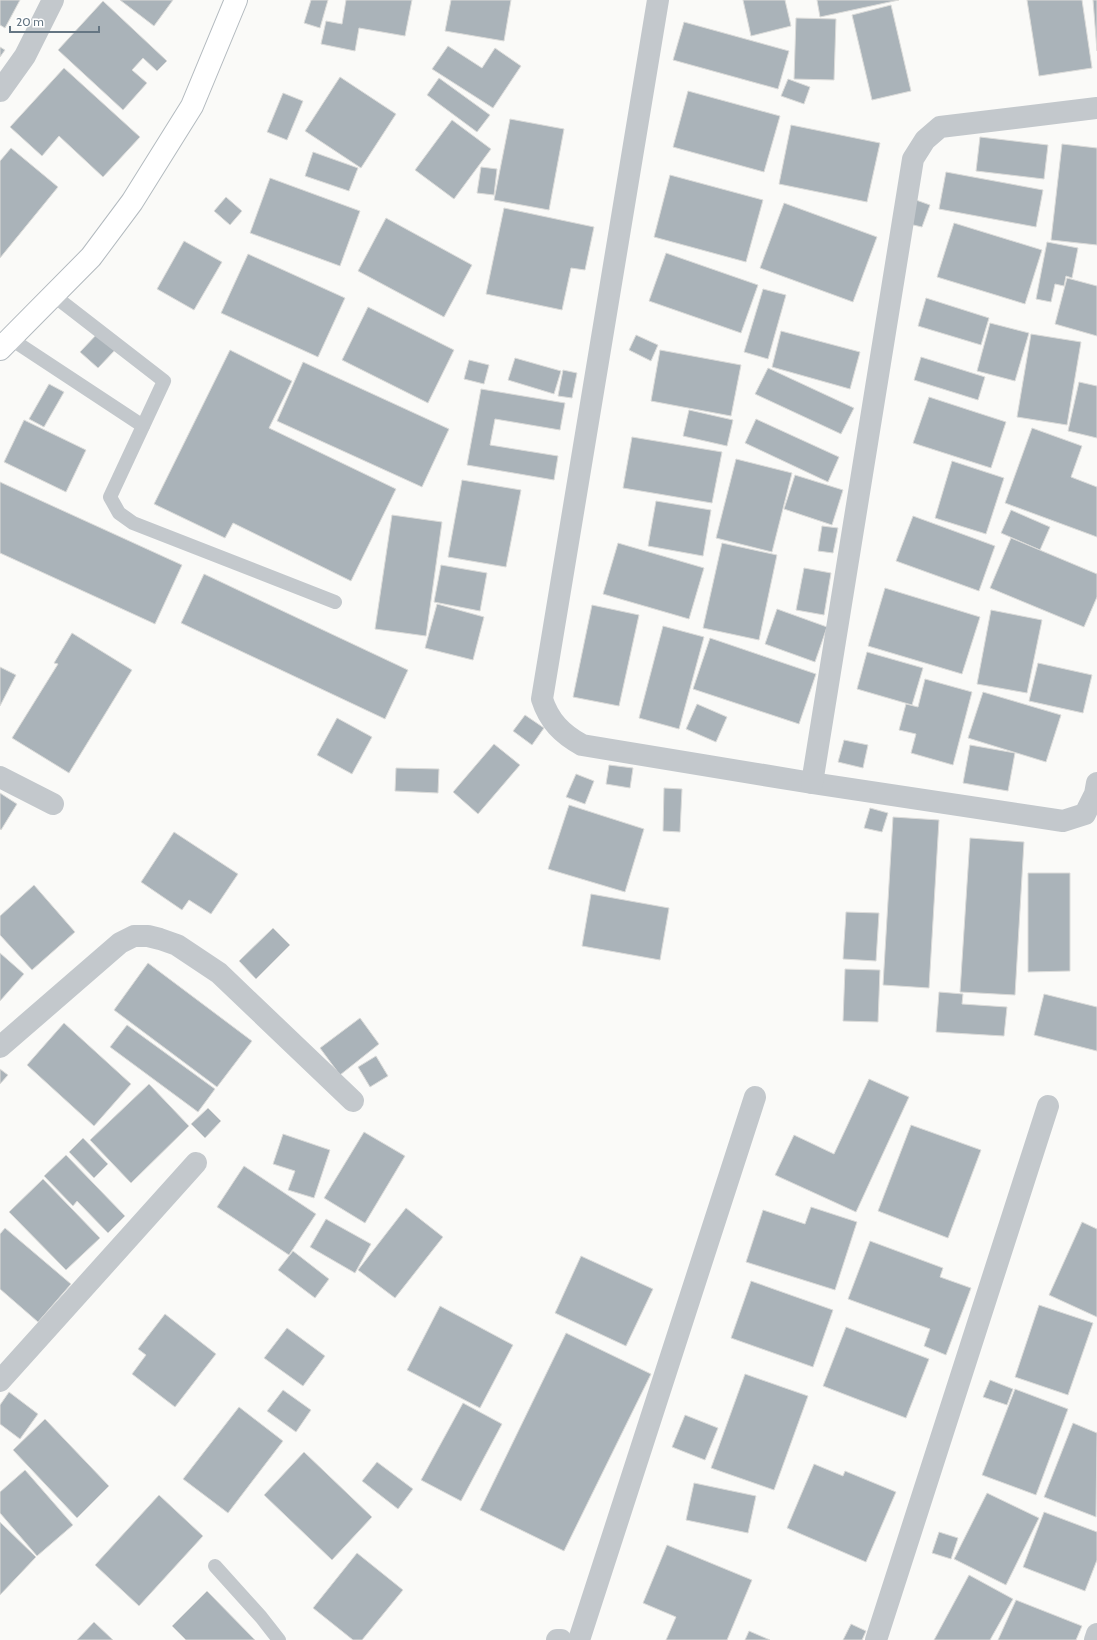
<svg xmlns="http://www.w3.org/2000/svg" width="1097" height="1640" viewBox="0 0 1097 1640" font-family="Cabin,sans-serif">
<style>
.building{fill:#aab3b9;stroke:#dcdcda}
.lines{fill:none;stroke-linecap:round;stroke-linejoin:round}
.secondary-casing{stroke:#b3babf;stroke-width:24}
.lane{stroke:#c3c8cc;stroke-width:14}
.street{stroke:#c3c8cc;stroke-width:22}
.secondary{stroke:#fff;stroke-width:22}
</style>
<rect width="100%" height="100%" fill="#fafaf8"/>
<!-- building -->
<g class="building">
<polygon points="0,0 20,0 5,28 0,25"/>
<polygon points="120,0 173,0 154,26"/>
<polygon points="311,0 328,0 320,28 304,23"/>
<polygon points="346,0 412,0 405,36 359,28 355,51 321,44 326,21 342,24"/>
<polygon points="451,0 511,0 504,41 445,31"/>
<polygon points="743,0 785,0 791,26 751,36"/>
<polygon points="817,0 899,0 820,17"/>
<polygon points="1027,0 1082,0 1092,68 1039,76"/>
<polygon points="1093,0 1097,0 1097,51"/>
<polygon points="103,1 167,61 157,71 143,58 132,70 147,83 123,110 58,50"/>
<polygon points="891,5 911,91 872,100 852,15"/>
<polygon points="796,18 836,19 834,80 794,79"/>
<polygon points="684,22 789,51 778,89 673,60"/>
<polygon points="448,46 482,68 495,48 521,66 493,108 432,69"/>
<polygon points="0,47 5,50 0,57"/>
<polygon points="64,68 140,137 103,177 59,136 42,156 10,127"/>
<polygon points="340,77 396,114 361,168 305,131"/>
<polygon points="439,78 490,115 477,132 427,95"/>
<polygon points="788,79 810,87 804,104 781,96"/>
<polygon points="688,91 780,116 764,172 673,147"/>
<polygon points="283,93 303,101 287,140 267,132"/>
<polygon points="510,119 564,129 549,210 494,200"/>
<polygon points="452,120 491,149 454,199 415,170"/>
<polygon points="791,125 880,143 867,202 779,184"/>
<polygon points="980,137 1048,145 1044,179 976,171"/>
<polygon points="1062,144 1097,148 1097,245 1051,240"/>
<polygon points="11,148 58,187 0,258 0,161"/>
<polygon points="313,152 358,168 349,191 305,176"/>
<polygon points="481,167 497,169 494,195 477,193"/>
<polygon points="946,172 1043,190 1036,227 939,209"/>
<polygon points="670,175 763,200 746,262 654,237"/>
<polygon points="270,178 360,211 340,266 250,233"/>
<polygon points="226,197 242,211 230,225 214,211"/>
<polygon points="916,200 930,205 922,227 909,224"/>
<polygon points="784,203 877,237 853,302 760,268"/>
<polygon points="504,208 594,227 585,270 571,268 562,310 486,294"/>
<polygon points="386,218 472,265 444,317 358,271"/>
<polygon points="954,223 1042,250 1025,304 937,277"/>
<polygon points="184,241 222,262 194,310 157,289"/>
<polygon points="1047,242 1078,248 1072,278 1066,276 1064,286 1055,284 1051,302 1036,299"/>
<polygon points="666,253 758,285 741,333 649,301"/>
<polygon points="248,254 345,298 318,357 221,313"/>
<polygon points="1067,278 1097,286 1097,336 1055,324"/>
<polygon points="763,289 786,295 768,359 744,352"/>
<polygon points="926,298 989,318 981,345 918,326"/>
<polygon points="368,307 454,350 428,403 342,360"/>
<polygon points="990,323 1029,333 1015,381 977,371"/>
<polygon points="781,331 860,352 850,389 772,367"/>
<polygon points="98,333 116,349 98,368 80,352"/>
<polygon points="1031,334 1081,342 1067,425 1017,417"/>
<polygon points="636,335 658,345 651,361 629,350"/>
<polygon points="230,350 292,381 269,428 396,489 351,581 233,523 225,538 154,504"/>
<polygon points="660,350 741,365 731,416 651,401"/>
<polygon points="921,357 985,377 978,400 914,380"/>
<polygon points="515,358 561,371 554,394 508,380"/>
<polygon points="469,360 489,365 484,384 464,379"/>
<polygon points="303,362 449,429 422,487 277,421"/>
<polygon points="768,368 854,408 841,434 755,394"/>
<polygon points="563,370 577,373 572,398 558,396"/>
<polygon points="1079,382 1097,386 1097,438 1068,431"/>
<polygon points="49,384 64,392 44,427 29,419"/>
<polygon points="481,389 565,403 560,430 495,419 490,445 558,456 554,480 467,465"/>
<polygon points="929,397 1006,422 991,468 913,443"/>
<polygon points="689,410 733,420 727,446 683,436"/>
<polygon points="756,419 839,457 828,482 745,443"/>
<polygon points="24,420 86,450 66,492 4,462"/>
<polygon points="1032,428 1082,446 1071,477 1097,487 1097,537 1005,503"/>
<polygon points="632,437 722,452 712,503 623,488"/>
<polygon points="736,459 792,473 772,552 716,538"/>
<polygon points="952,461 1004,478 986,534 935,518"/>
<polygon points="795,475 843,490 832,525 784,509"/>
<polygon points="462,480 521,490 506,567 448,557"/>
<polygon points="0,482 182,565 155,624 0,553"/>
<polygon points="656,501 711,510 703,556 648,546"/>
<polygon points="1011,510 1050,527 1040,550 1001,533"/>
<polygon points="392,515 442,522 426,636 375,629"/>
<polygon points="913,516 995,546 979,591 896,561"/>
<polygon points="822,526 838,528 833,553 818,551"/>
<polygon points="1011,538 1097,574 1097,597 1084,627 990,588"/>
<polygon points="618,543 704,568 689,619 603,594"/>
<polygon points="722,543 777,555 759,640 703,628"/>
<polygon points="441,565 487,573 480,611 434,602"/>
<polygon points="804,568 831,573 824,615 796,610"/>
<polygon points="204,574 408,670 385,719 181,623"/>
<polygon points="885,588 980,617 962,674 868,646"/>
<polygon points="437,604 484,617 473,660 425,648"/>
<polygon points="592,605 639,615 619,706 573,697"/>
<polygon points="777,609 827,627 815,662 765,644"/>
<polygon points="991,610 1042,620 1027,693 977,684"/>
<polygon points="663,626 704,637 679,729 639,718"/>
<polygon points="72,633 132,670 69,773 12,738 58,664 54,663"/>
<polygon points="710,638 816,674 799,724 693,689"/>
<polygon points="867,652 923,668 912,705 857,689"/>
<polygon points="1038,663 1092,675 1083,713 1029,701"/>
<polygon points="0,667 16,675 0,706"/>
<polygon points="925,679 972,692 953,765 911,753 916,734 899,730 906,704 918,707"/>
<polygon points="983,692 1061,715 1046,762 968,738"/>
<polygon points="697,704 727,717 716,742 686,729"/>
<polygon points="525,715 544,728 532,745 513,731"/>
<polygon points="337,718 372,737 352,774 317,755"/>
<polygon points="844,740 868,745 863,768 838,762"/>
<polygon points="494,744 520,765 478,814 453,792"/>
<polygon points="970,745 1015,753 1008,791 963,783"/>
<polygon points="609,765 633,768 630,788 606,784"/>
<polygon points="396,768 439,769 438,793 395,791"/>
<polygon points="576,774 594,781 585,804 566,797"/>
<polygon points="664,788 682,789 680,832 663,831"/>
<polygon points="0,793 17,804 1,830 0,829"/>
<polygon points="569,805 644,829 625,892 548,869"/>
<polygon points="870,808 888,813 882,832 864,828"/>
<polygon points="893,817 939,820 929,988 883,985"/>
<polygon points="174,832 238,874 211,914 189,900 182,910 141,882"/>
<polygon points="970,838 1024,842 1015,995 960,992"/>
<polygon points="1028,873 1070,873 1070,971 1028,972"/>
<polygon points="34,885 75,932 32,970 0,935 0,916"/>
<polygon points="591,894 669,908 660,960 582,946"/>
<polygon points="846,912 879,913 876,961 843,959"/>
<polygon points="273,928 290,945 256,979 239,961"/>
<polygon points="0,953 24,974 0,1001"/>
<polygon points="148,963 252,1041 217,1087 114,1010"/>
<polygon points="845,969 880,970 878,1022 843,1021"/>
<polygon points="939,992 963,994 962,1004 1007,1007 1004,1036 936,1032"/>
<polygon points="1044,994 1097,1007 1097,1051 1034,1035"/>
<polygon points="360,1018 379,1044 340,1075 320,1048"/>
<polygon points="64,1023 131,1084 94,1126 27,1065"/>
<polygon points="127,1025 215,1089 198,1112 110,1047"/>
<polygon points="376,1056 388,1076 370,1087 358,1067"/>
<polygon points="0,1069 8,1075 0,1084"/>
<polygon points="869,1079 909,1097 856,1212 775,1175 794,1135 834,1154"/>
<polygon points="149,1084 189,1126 131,1183 90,1140"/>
<polygon points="208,1108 221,1121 205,1138 191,1124"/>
<polygon points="911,1125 981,1150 948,1238 878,1211"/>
<polygon points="364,1132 405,1156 365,1223 324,1198"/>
<polygon points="283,1134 330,1150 314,1198 288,1190 295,1171 273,1164"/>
<polygon points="83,1138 108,1164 94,1178 69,1152"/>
<polygon points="66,1155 125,1216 108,1233 77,1201 73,1206 44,1176"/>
<polygon points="244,1166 316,1214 289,1255 217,1207"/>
<polygon points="43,1179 100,1238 66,1270 9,1212"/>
<polygon points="811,1207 857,1222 835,1290 746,1262 763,1210 805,1224"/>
<polygon points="406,1208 443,1237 395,1298 358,1270"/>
<polygon points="326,1219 371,1244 355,1273 310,1247"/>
<polygon points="1082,1222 1097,1229 1097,1317 1049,1295"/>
<polygon points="5,1228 71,1284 38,1322 0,1289 0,1234"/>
<polygon points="870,1241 943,1268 940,1277 971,1288 946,1355 924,1346 930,1329 848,1299"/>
<polygon points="293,1251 329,1279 315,1298 278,1270"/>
<polygon points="581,1256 653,1289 626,1346 555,1313"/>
<polygon points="751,1281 833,1310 813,1367 731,1338"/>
<polygon points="1039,1305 1093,1323 1068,1395 1015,1377"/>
<polygon points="440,1306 513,1345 480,1408 407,1370"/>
<polygon points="165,1314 216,1354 175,1407 132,1374 146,1355 138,1349"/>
<polygon points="846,1327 929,1359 906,1418 823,1386"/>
<polygon points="287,1328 325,1356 303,1386 264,1358"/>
<polygon points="566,1333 651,1374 564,1551 480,1510"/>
<polygon points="745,1374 808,1396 774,1490 711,1468"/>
<polygon points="990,1380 1013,1389 1007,1405 983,1397"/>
<polygon points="1015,1389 1068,1409 1036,1495 982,1475"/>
<polygon points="283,1390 311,1410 296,1432 267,1411"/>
<polygon points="9,1392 38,1414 20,1439 0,1424 0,1405"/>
<polygon points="463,1403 502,1424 461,1501 421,1480"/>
<polygon points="239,1407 283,1441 228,1513 183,1479"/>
<polygon points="685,1415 718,1428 705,1460 672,1447"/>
<polygon points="45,1419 109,1486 77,1518 13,1450"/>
<polygon points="1073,1423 1097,1433 1096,1517 1044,1497"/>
<polygon points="304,1452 372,1517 332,1560 264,1495"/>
<polygon points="377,1462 413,1489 398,1509 362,1481"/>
<polygon points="814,1464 843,1476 845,1471 896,1492 866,1562 787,1528"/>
<polygon points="25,1470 73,1525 37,1556 0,1513 0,1492"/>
<polygon points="694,1483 756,1496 748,1533 686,1520"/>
<polygon points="987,1493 1039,1518 1006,1585 954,1559"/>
<polygon points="159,1495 203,1536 139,1606 95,1565"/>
<polygon points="1044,1512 1097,1532 1097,1560 1085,1591 1023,1567"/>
<polygon points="0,1522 36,1557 0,1595"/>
<polygon points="939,1532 958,1538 951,1559 932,1553"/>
<polygon points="667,1545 752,1580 727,1640 666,1640 676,1617 643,1603"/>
<polygon points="357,1553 403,1590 362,1640 353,1640 313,1608"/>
<polygon points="969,1575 1013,1599 990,1640 934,1640"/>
<polygon points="207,1591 255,1640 186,1640 172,1626"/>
<polygon points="1016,1600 1082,1626 1076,1640 998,1640"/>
<polygon points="94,1622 113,1640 77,1640"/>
<polygon points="851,1624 866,1631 862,1640 843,1640"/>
<polygon points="749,1631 770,1640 745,1640"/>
</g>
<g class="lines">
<defs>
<polyline id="secondary" points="0,349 91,257 132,202 192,106 236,0"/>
</defs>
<!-- secondary casing -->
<use href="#secondary" class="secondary-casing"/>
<!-- lane -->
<g class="lane">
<polyline points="53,295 164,381 110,497 119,513 133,523 335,602"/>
<polyline points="11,339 143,426"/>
<polyline points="215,1566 261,1617 279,1640"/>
</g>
<!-- street -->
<g class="street">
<path d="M658,0L542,699C549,721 562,734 582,745L812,783L1063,821L1085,814L1095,794L1097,783"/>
<polyline points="0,91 25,56 53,0"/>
<polyline points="0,777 53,804"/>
<polyline points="812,783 913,159 925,140 940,127 1097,108"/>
<polyline points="0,1047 120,943 134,936 148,936 160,939 177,945 219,973 353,1101"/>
<polyline points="0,1381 196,1163"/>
<polyline points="557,1640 561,1640"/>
<polyline points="579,1640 755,1097"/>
<polyline points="876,1640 1048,1106"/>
<polyline points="1095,1640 1097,1634"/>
</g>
<!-- secondary -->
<use href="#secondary" class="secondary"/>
</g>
<!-- scale -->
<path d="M10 26v6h89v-6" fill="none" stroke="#657683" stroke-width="2"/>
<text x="16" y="26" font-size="12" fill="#657683" stroke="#ffffff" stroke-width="3" paint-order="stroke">20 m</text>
</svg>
